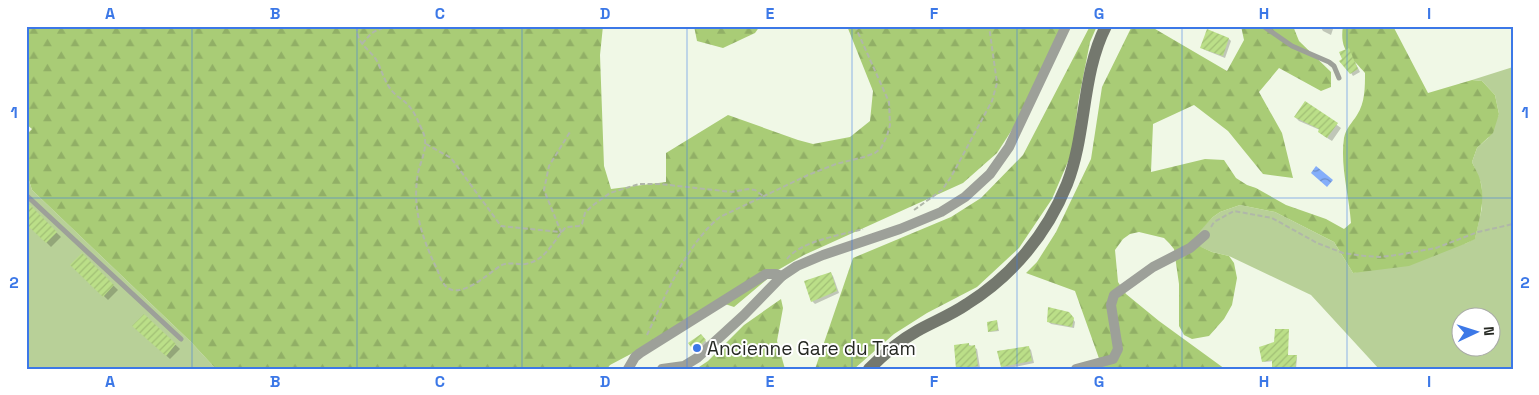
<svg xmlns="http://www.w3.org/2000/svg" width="1539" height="395" viewBox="0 0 1539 395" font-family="'Space Grotesk',sans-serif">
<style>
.green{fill:#b8d098;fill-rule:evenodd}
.forest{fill:url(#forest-firs)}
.water{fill:url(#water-waves)}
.shadow{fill:#0003}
.building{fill:url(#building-hatch)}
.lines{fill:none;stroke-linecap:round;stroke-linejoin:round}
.path{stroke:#b0b7a9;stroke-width:2;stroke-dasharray:5 2.5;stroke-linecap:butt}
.lane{stroke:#9da099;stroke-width:5}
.street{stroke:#9da099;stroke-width:10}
.secondary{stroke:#74786e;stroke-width:12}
.grid{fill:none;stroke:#3c78e7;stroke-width:1;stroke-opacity:0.55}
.poi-dot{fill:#3c78e7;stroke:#fff;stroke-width:2}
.labels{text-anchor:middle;stroke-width:4;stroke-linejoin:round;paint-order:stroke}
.poi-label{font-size:19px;fill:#262923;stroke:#fff;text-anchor:start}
.neatline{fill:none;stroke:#3c78e7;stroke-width:2}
.grid-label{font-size:16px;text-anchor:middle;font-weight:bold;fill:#3c78e7}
</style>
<defs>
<pattern id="forest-firs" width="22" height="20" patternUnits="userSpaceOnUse" patternTransform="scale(1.25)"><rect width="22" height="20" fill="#a9cc76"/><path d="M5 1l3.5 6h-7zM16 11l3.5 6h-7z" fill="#91af66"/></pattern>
<pattern id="water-waves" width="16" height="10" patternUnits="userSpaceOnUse" patternTransform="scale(1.25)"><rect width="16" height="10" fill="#84aefa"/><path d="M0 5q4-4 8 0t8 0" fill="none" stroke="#6c8eca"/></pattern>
<pattern id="building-hatch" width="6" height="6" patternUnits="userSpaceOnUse" patternTransform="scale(1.25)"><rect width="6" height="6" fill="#bbdf88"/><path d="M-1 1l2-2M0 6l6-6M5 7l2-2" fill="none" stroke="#a1bf75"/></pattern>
</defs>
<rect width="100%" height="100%" fill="#f0f8e6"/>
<!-- green -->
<g class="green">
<path d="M1513,67V369H1379L1311,295L1229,256L1212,252L1196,245V238L1200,230L1213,217L1220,212L1240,205L1275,212L1334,242L1353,273L1467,243L1475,238L1482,208V192L1481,183L1472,162L1477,148L1488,138L1499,114L1495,95L1482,81L1472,80ZM1462,318H1492V348H1462Z"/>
<polygon points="26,171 32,190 191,342 216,369 26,369"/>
</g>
<!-- forest -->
<g class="forest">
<polygon points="26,26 603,26 600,55 604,166 611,189 666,182 666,153 728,115 798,140 813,144 850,137 870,121 873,91 847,26 1068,26 1032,99 997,153 963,183 804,255 778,270 734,307 716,301 644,347 610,365 607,369 216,369 191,342 32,190 26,171 26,135 32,129 26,124"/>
<polygon points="694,26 760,26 755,33 723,48 697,41"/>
<polygon points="1090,26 1097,26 1090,42 1078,103 1073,150 1052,199 1019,248 977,287 927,313 894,334 854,369 815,369 853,258 951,217 981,198 1023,155"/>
<path d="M1132,26H1150L1227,71L1244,40L1241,26H1293L1299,41L1331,72V87L1321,91L1279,68L1259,92L1282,133L1293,178L1263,174L1228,131L1194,105L1153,124L1151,172L1205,159L1224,160L1236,178L1247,185L1256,188L1286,205L1326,219L1344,229L1351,223C1349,195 1340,166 1344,138C1346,128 1352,123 1357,115C1365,103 1365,87 1365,73C1351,56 1339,51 1343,26H1393L1428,93L1472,80L1482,81L1495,95L1499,114L1493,133L1477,148L1472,162C1475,169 1480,176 1481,184C1485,202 1479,221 1475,239L1467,243L1409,266L1353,273L1334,242L1275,212L1240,205L1220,212L1213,217L1201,230L1196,238L1197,245L1212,252L1229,256L1234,263L1237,278L1232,305L1224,319L1209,336L1192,339L1184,335L1179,326V284L1174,249L1169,243L1164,238L1139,232L1130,234L1123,239L1115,250L1118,282L1126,294L1159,321L1225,369H1101V364L1075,291L1026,273L1037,262L1056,232L1091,159L1102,87Z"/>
<polygon points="781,299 783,308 777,341 785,369 696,369 708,361 744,325"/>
</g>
<!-- water -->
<polygon class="water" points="1316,166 1333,180 1327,187 1311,173"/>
<!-- shadow -->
<g class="shadow">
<polygon points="1320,26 1334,26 1331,35 1323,31"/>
<polygon points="1229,39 1231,41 1225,58 1205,50 1202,48"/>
<polygon points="1349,50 1360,72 1353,76 1351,73"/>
<polygon points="1305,102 1341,128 1332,141 1324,136 1320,130 1299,121 1295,117"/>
<polygon points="26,203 61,237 51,247 26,222"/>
<polygon points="82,255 118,290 108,300 72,265"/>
<polygon points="831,273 833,276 839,293 815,304 812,301"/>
<polygon points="144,315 180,349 170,359 138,330"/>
<polygon points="1071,316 1075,322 1074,328 1051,324 1048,321"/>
<polygon points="997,321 999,331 990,332 989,331"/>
<polygon points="1288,330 1288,356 1297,357 1296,369 1273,369 1274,361 1263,362 1275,342"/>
<polygon points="703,338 708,344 698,353 690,343"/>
<polygon points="968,344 977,349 980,368 957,369"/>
<polygon points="1028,347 1031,350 1034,363 1005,369 1002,366"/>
</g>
<!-- building -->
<g class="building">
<polygon points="1207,29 1229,38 1223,56 1200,48"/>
<polygon points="1349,48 1358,69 1350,74 1339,61 1342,59 1339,52"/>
<polygon points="1305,101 1338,123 1327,138 1318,132 1319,129 1294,117"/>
<polygon points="26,201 57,232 46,243 26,224"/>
<polygon points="82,253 114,285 103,297 70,265"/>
<polygon points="831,272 837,291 811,302 804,281"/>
<polygon points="1048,307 1069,312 1074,318 1072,327 1047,322"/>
<polygon points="144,314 176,344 166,356 132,326"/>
<polygon points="997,320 998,330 988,332 987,322"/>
<polygon points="1275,329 1289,329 1288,355 1297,355 1295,369 1272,369 1272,360 1262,362 1259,347 1274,342"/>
<polygon points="701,334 706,340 694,351 688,343"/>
<polygon points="969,343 969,346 975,345 978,366 956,369 954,345"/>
<polygon points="1029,346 1032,361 1001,367 997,351"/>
</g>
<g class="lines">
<!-- path -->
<g class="path">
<path d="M357,26C355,43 369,48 377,61C382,71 384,81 392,91C396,96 402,99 406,103C414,110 419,123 423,132C430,148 418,164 417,180C413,211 423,240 436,267C439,272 440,280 444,284C457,303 488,274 500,266C508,261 516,265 525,264C546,261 553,241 566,227L579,226L582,224L585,213L592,206L610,193L639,184H660L732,192L748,189L755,190L763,196"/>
<path d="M362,44C368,37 372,31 381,29L382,26"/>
<polyline points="426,144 451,158 501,226 561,232 544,190 549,166 570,132"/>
<polyline points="914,210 942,190 951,177 992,101 997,83 989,26"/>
<polyline points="1211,227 1214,222 1234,211 1272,218 1317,243 1343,253 1365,256 1380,257 1397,255 1436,248 1478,232 1513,224"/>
<path d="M787,259C801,241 841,235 863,229"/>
<path d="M647,335C664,298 687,243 720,217L808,175L836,164L864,157L875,153L881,148L887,136L890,125L889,102L855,26"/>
</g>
<!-- lane -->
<g class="lane">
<polyline points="1263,26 1292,46 1329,62 1334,66 1339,78"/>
<polyline points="26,195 181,339"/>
</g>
<!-- street -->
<g class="street">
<polyline points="628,369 635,357 640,353 766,274 776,274 782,276"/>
<polyline points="662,369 684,366 697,358 744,315 782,276 797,266 823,255 900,229 941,212 965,197 990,174 1009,147 1066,26"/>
<polyline points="1076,369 1113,359 1118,349 1111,305 1114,295 1153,267 1190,248 1205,235"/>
</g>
<!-- secondary -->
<path class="secondary" d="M869,369C883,355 899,341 917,331C933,322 951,315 967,304C1012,276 1047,234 1067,184C1087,133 1081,75 1106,26"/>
</g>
<!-- grid -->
<path class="grid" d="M192,26V369M357,26V369M522,26V369M687,26V369M852,26V369M1017,26V369M1182,26V369M1347,26V369M26,198H1513"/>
<!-- markers -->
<circle class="poi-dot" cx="697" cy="348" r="5"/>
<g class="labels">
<!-- poi labels -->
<g class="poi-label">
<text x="707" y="355">Ancienne Gare du Tram</text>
</g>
</g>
<!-- border -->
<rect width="1539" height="395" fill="none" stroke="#ffffff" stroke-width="55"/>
<!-- north arrow -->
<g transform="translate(1476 332) rotate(86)"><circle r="24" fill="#ffffff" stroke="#a8a9a7"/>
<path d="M0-4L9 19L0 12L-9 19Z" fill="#3c78e7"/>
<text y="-8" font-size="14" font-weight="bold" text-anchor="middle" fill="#262923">N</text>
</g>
<rect x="28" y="28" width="1484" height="340" class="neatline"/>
<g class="grid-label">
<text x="110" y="19">A</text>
<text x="275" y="19">B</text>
<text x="440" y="19">C</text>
<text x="605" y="19">D</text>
<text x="770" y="19">E</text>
<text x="934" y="19">F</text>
<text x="1099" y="19">G</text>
<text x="1264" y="19">H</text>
<text x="1429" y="19">I</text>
<text x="14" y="118">1</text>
<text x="1525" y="118">1</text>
<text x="14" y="288">2</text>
<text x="1525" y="288">2</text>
<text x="110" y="387">A</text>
<text x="275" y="387">B</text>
<text x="440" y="387">C</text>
<text x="605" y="387">D</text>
<text x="770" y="387">E</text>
<text x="934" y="387">F</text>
<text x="1099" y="387">G</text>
<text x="1264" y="387">H</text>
<text x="1429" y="387">I</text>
</g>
</svg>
